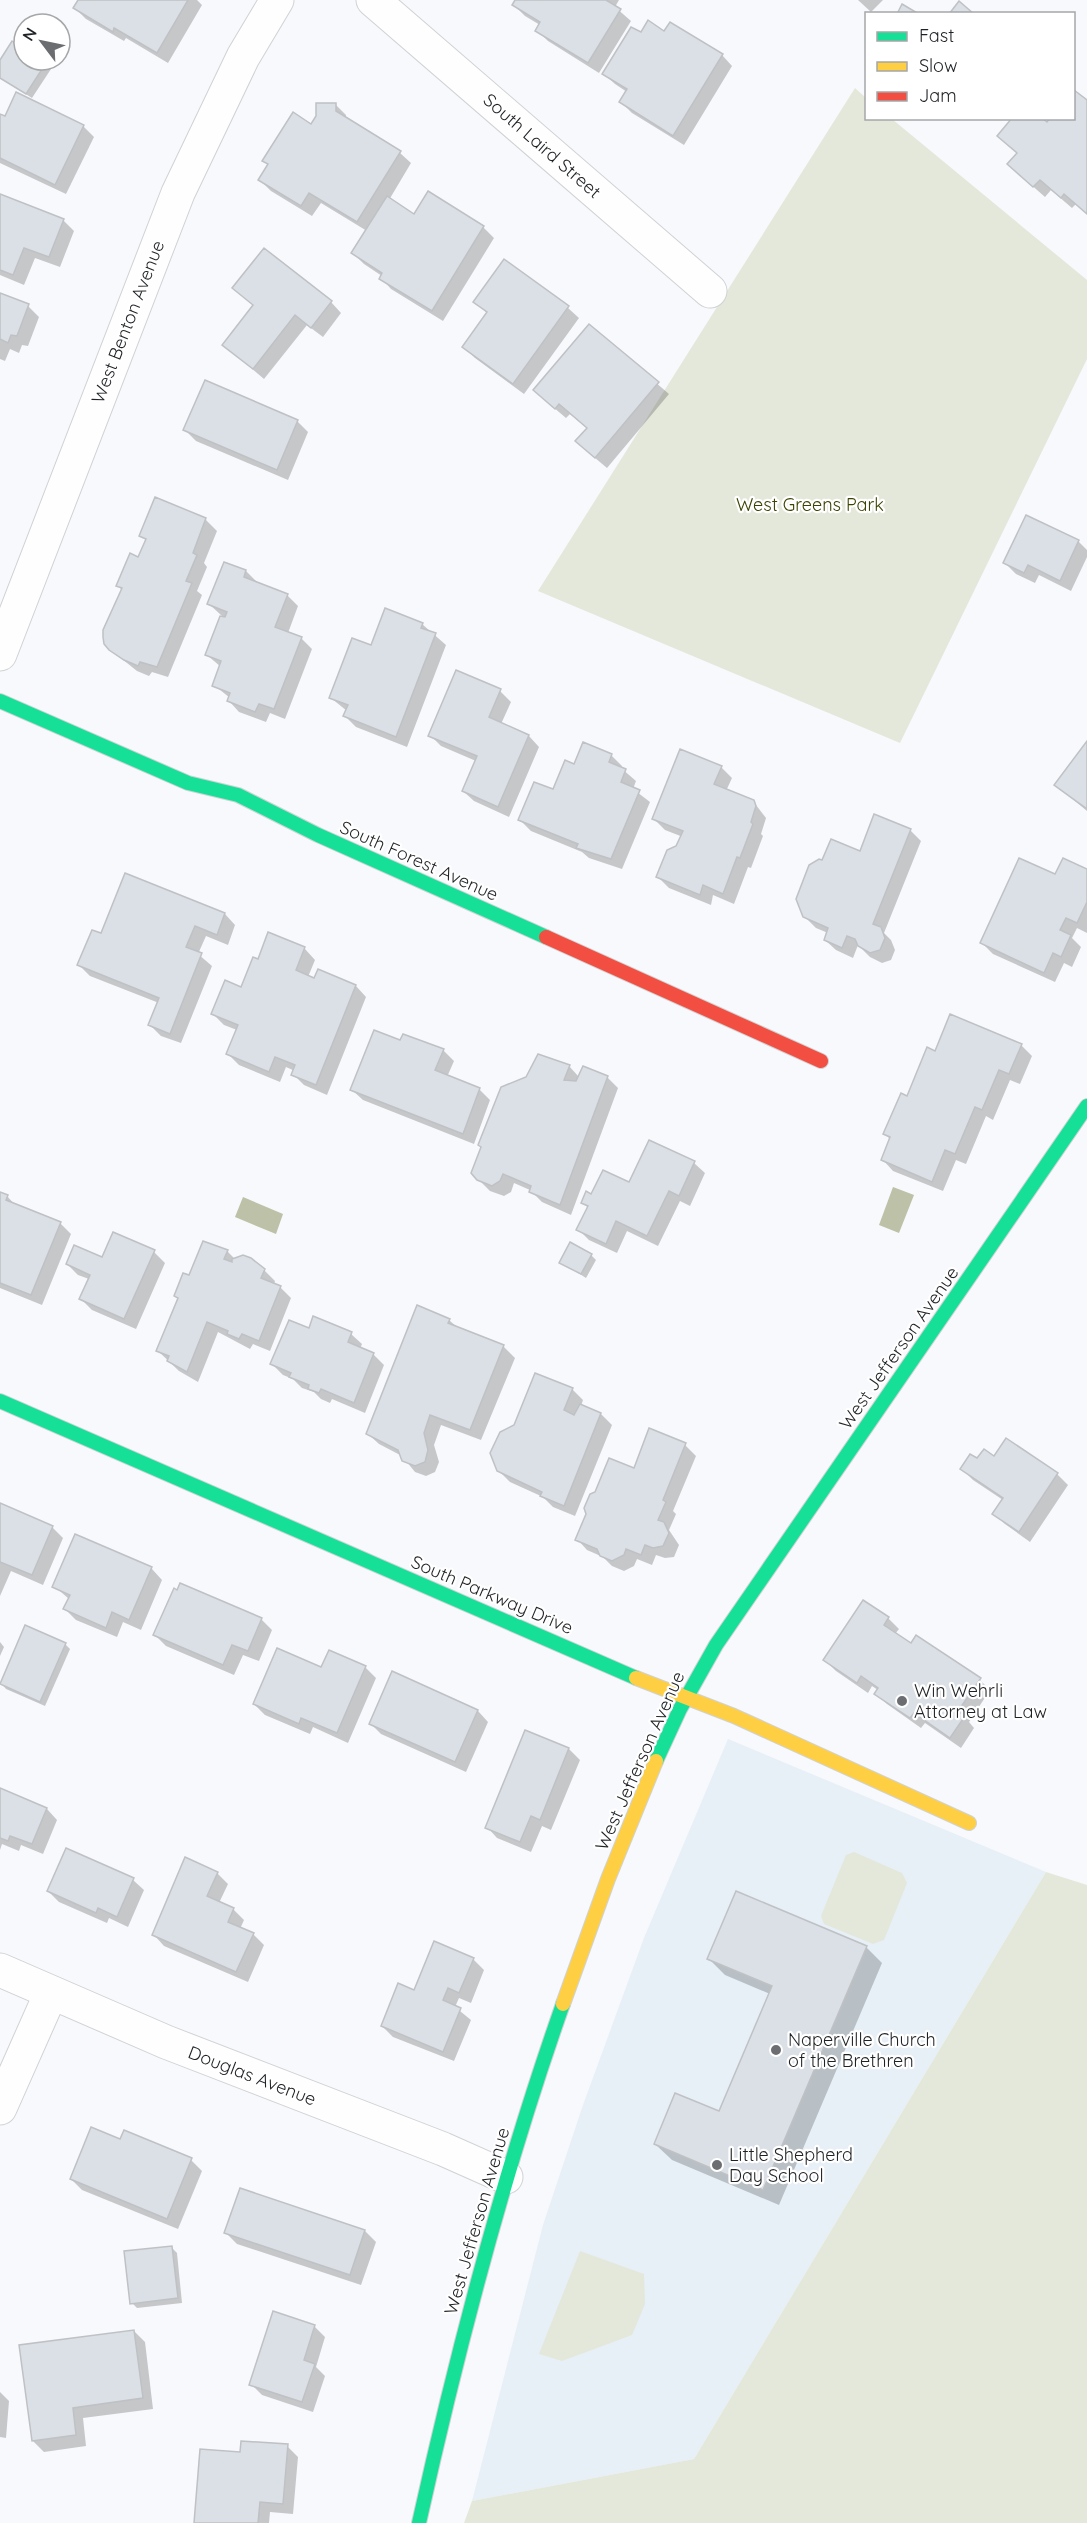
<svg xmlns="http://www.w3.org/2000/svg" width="1087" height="2523" viewBox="0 0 1087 2523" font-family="Quicksand,sans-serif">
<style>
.built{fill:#e7eff7}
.green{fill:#e4e8db}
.water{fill:#bcc1a7}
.shadow{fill:#0003}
.building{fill:#dbe0e7;stroke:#bfc1c4;stroke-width:1.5}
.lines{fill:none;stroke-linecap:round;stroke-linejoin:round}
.street-casing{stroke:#d0d2d4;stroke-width:35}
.fast-casing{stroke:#d0d2d4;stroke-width:16}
.slow-casing{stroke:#d0d2d4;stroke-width:16}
.jam-casing{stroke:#d0d2d4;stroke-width:16}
.street{stroke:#fefeff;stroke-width:33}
.fast{stroke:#16e098;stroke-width:14}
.slow{stroke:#ffcf43;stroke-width:14}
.jam{stroke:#f24e42;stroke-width:14}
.poi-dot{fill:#6b6d70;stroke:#fff;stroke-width:2}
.labels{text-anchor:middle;stroke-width:4.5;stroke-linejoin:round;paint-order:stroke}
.street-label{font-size:18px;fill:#1f2225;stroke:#fff}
.park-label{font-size:18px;fill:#3c4300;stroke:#fff}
.poi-label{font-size:18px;fill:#1f2225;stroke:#fff;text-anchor:start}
</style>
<rect width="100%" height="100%" fill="#f7f9fc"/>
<!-- built -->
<polygon class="built" points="728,1739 1046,1872 694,2459 472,2501 543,2225 583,2105 644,1938"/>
<!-- green -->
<g class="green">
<polygon points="855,88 866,98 866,118 892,119 1087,280 1087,359 900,743 538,591"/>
<polygon points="854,1852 902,1873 907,1883 884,1940 873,1944 824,1924 821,1916 846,1855"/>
<polygon points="1046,1872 1087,1885 1087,2523 464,2523 472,2501 694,2459"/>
<polygon points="580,2251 644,2274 645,2304 632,2335 562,2361 539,2354"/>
</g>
<!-- water -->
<g class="water">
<polygon points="893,1187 914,1195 899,1233 879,1225"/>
<polygon points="243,1197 283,1214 276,1234 235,1217"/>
</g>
<!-- shadow -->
<g class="shadow">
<polygon points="80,0 197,0 202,5 168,63 126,38 124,41 86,19 75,8"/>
<polygon points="517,0 619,0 615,7 631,21 599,73 548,41 537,30 540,25 525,16 514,5"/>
<polygon points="858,0 883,0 871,12"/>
<polygon points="665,33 722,55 732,66 684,145 632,113 621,102 627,92 615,84 604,74 641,34"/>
<polygon points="24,50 24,60 39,60 51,69 32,98 0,78 0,63"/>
<polygon points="1075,92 1087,102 1087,214 1076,204 1072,208 1051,190 1045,197 1020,175 1047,125 1074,118"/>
<polygon points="335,104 346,115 346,119 400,153 411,163 389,200 414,216 429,193 483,227 494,238 443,321 391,289 381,278 382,276 364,264 353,253 367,231 321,203 312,216 271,191 260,180 269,165 264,161 312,126"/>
<polygon points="0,116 83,126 94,137 66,194 0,163"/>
<polygon points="0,196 63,220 74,231 60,267 35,258 24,285 0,275"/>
<polygon points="234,288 331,302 341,313 323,337 307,325 264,379 224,345 254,306"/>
<polygon points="0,295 28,306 39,317 28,346 22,345 19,353 10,349 5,361 0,359"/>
<polygon points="475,302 568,308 579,318 524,394 475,358 464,347 488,314"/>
<polygon points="590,326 669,394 607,468 588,452 588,429 570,414 566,418 546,401"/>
<polygon points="297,421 308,432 288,480 196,441 185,430"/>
<polygon points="156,499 206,520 217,531 204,563 207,567 197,591 202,595 168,677 152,672 149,676 137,671 117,655 122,590 118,586 139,559 147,541 141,535"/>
<polygon points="1027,517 1078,541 1087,550 1087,557 1071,591 1039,575 1035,583 1016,574 1005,563"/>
<polygon points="225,564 246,571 257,582 287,595 298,606 288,633 301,638 312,649 285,719 270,713 266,722 239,712 229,701 230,698 214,685 221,667 207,655 222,616 209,604"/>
<polygon points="422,624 446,645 407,747 356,727 345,716 347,711 331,698 372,647"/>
<polygon points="500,691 511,702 501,724 529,736 539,747 509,817 474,801 463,791 476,761 441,746 430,735"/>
<polygon points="1087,743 1087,811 1056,785"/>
<polygon points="611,755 622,766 621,768 636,781 633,789 650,802 622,869 589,858 582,852 531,831 520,820 553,791 575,766"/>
<polygon points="721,767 732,778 726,791 753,801 766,818 761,834 763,836 751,868 748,867 734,904 713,895 711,905 669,888 658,877 683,837 665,830 654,819"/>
<polygon points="910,830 921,841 884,933 891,940 895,950 891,960 882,963 870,957 858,945 853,958 836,950 825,940 828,933 816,928 805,917 860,853"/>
<polygon points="1087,870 1087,933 1077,928 1072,938 1081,947 1072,967 1064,963 1055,982 993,954 982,943 1056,876"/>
<polygon points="225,914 235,925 228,945 206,936 198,954 212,966 181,1043 161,1036 150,1025 159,1003 90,976 79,965 102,935"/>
<polygon points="269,934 305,949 315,960 308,977 356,986 366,997 327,1095 304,1085 293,1074 295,1071 286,1067 280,1082 239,1065 228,1054 237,1030 224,1025 213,1014 242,989 258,961"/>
<polygon points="1021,1045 1032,1056 1020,1084 1010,1080 993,1120 986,1116 966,1164 956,1160 943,1191 893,1171 883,1160 891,1140 885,1134 908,1098"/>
<polygon points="443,1050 454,1061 447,1077 479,1089 490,1100 474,1144 363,1100 352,1090"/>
<polygon points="569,1066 579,1077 607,1077 618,1088 571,1215 542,1202 530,1190 514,1183 511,1192 504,1196 490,1191 478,1179 482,1148"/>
<polygon points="694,1163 705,1173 690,1206 680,1201 658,1246 627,1231 617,1253 589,1240 578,1229 588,1208 583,1202 592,1196"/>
<polygon points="0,1194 7,1196 16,1206 60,1223 71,1234 42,1305 0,1288"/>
<polygon points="204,1243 228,1252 235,1259 264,1270 275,1281 274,1284 280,1287 291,1298 270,1351 253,1344 250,1349 218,1332 198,1382 179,1371 158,1351"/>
<polygon points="154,1252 165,1263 136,1329 92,1310 81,1299 89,1279 78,1275 67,1264"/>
<polygon points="591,1255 596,1260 586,1278 561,1262"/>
<polygon points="449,1320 458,1328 504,1347 515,1358 481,1440 441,1425 434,1445 439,1462 435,1472 426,1476 415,1472 402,1456 379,1444 368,1434"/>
<polygon points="309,1330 351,1334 362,1344 360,1349 373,1354 384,1365 365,1413 332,1399 330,1403 321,1399 314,1392 302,1388 293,1379 283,1375 272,1364"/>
<polygon points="572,1389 583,1400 581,1406 601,1414 612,1425 575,1516 553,1507 543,1497 510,1482 498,1470 515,1426"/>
<polygon points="1006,1440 1057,1474 1068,1485 1030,1542 1005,1524 994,1513 1003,1500 973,1480 962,1469 977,1460 995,1458"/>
<polygon points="685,1445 696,1456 673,1511 676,1514 669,1530 679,1545 674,1557 665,1558 656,1555 652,1565 637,1559 634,1566 624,1571 612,1566 603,1557 587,1550 577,1539 635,1470"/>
<polygon points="0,1504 52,1527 63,1538 43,1585 11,1571 0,1596"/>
<polygon points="76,1536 152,1569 162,1580 141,1630 123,1622 117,1637 76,1620 65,1609 69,1599 54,1586"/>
<polygon points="888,1618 899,1629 895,1634 911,1645 980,1680 990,1690 969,1722 974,1728 961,1748 925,1723 921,1728 887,1704 876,1694 878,1690 872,1686 868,1693 836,1671 825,1660"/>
<polygon points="261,1619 272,1630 259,1661 243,1655 234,1675 166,1646 155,1635"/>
<polygon points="0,1642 4,1647 0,1656"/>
<polygon points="65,1644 70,1649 45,1706 6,1689 1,1683"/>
<polygon points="365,1667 376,1678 348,1743 313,1727 310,1734 265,1715 254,1704 322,1669"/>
<polygon points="478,1711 488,1722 466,1772 381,1734 370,1723"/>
<polygon points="526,1731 569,1749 580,1760 551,1830 542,1826 531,1852 497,1838 487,1827"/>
<polygon points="0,1789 47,1809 57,1820 43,1854 21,1845 19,1851 2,1844 0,1850"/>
<polygon points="217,1873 228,1884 219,1903 233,1909 244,1920 240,1929 253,1934 264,1945 248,1982 164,1946 154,1935"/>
<polygon points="133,1880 144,1890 128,1927 109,1918 107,1923 59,1902 48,1891"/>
<polygon points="866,1947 882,1963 779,2205 672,2160 655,2144 719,2113 770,1994 725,1975 709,1959"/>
<polygon points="473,1959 484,1970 471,2003 459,1998 455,2007 471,2020 454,2061 393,2037 382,2026 415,1992"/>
<polygon points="121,2141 191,2160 202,2171 178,2229 82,2190 71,2179"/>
<polygon points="241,2190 365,2231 376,2242 361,2285 237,2244 226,2233"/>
<polygon points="172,2248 177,2253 182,2303 137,2308 132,2303"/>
<polygon points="314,2326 325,2337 316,2367 325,2376 313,2412 262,2395 251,2384"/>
<polygon points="134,2331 145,2342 153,2409 83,2418 86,2446 44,2452 33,2441"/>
<polygon points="0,2392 9,2401 6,2438 0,2437"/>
<polygon points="287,2446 298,2457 293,2514 270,2512 269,2523 195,2523 241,2454"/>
</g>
<!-- building -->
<g class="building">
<polygon points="78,0 188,0 157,53 114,28 113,32 73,8"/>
<polygon points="515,0 606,0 621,9 588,63 535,31 540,22 512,5"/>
<polygon points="959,1 974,14 949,14"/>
<polygon points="902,4 919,14 897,14"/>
<polygon points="648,20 664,31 670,22 723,54 673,136 619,102 627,89 602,74 631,27 641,32"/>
<polygon points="12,41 24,49 24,60 42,60 46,63 26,94 0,78 0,60"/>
<polygon points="1074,90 1087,100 1087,214 1064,194 1061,198 1040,180 1033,187 1007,164 1017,153 997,136 1012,118 1042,118 1047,122 1050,118 1074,118"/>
<polygon points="16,92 84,125 55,185 0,158 0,114 5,116"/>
<polygon points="316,103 336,103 336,111 401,151 357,222 309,193 301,206 258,180 268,164 262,161 293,112 311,124 316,116"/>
<polygon points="428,191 484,226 432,311 379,279 382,273 351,253 387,196 414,214"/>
<polygon points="0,194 64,219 49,257 24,248 13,275 0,270"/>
<polygon points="264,248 332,301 311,328 295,315 253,369 222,345 253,305 232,288"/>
<polygon points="504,259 569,306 513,384 462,347 487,312 473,302"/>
<polygon points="0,293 29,304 17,336 11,335 8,343 0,339"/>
<polygon points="589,324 659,382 595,458 575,441 587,428 559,404 555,409 533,390"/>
<polygon points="205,380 298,420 277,470 183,430"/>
<polygon points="155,497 206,518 193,553 197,555 186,581 192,583 157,667 140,662 138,666 124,660 109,650 104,644 103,637 103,630 122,588 116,586 130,553 138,557 146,539 139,536"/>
<polygon points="1026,515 1079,540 1060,581 1028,565 1024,573 1003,563"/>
<polygon points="224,562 246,570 244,577 288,594 275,627 302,637 274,709 259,704 255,712 227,701 230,693 212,686 221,661 205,655 220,616 225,617 227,612 207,604"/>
<polygon points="385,608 423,623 421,628 436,633 396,737 343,716 348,705 329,698 352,638 371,645"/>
<polygon points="456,670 501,689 489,717 529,735 498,807 462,791 477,756 428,736"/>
<polygon points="1087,741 1087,809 1054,785"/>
<polygon points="583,742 612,754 609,762 626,769 621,782 640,790 611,859 576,848 578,844 518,820 534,782 553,789 565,760 574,764"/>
<polygon points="680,749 722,766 714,784 754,800 756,806 751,822 753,824 740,858 737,857 723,894 703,885 700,895 656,877 667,850 676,846 683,831 652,819"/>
<polygon points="874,814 911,829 873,924 881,927 885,938 880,950 870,953 858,946 855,939 847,936 842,948 824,940 828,928 803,917 796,899 809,865 819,859 822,860 831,839 860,851"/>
<polygon points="1019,858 1055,874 1063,858 1087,869 1087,902 1077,923 1066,918 1060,930 1071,935 1061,957 1053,953 1044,973 980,943"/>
<polygon points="125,873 225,913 217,935 195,926 186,947 202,953 170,1034 148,1025 159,998 77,965 92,930 101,933"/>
<polygon points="268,932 305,947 296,970 314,978 318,969 356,985 316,1085 291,1075 295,1065 275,1057 269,1072 226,1054 238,1025 211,1014 225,980 241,987 253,957 258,959"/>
<polygon points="950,1014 1022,1044 1009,1074 999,1070 982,1110 975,1107 955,1154 945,1150 932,1182 881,1160 890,1137 883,1134 901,1093 907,1096 927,1047 935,1051"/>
<polygon points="374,1030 400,1040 403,1034 444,1049 435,1070 480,1088 463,1134 350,1090"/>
<polygon points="538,1054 570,1065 564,1080 576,1081 583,1066 608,1076 560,1205 529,1192 531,1186 503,1174 500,1181 492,1186 477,1180 471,1173 481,1147 478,1145 501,1087 526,1077"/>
<polygon points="649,1140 695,1161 679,1196 669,1191 647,1236 616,1221 606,1244 576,1230 588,1206 581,1203 586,1191 591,1194 603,1170 629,1182"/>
<polygon points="0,1192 8,1195 6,1200 61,1222 31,1295 0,1283"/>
<polygon points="113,1232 155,1250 124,1319 79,1299 90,1275 66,1264 74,1245 102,1257"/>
<polygon points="203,1241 228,1250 224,1259 232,1262 232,1259 243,1255 251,1258 265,1269 261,1278 281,1286 259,1341 242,1334 239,1339 227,1334 228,1331 207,1322 187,1372 167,1361 169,1356 156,1351 178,1298 174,1296 183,1273 189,1275"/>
<polygon points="570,1242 592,1254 581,1274 559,1263"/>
<polygon points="417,1305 450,1319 448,1323 504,1345 470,1430 430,1415 424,1433 428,1450 425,1462 415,1466 402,1461 398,1450 366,1434"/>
<polygon points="313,1316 352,1332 348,1342 374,1353 354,1403 321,1389 319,1393 308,1389 309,1385 289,1377 291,1373 270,1364 289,1320 309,1328"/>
<polygon points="535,1373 573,1388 564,1410 574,1415 580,1404 601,1413 564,1506 540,1496 542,1492 497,1471 490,1453 500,1432 514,1425"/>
<polygon points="649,1428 686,1443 663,1500 666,1502 658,1520 664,1522 669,1533 663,1546 653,1548 645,1545 641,1555 626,1549 624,1555 612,1561 600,1556 597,1549 575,1540 586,1514 584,1508 590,1494 595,1492 609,1458 634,1468"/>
<polygon points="1006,1438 1058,1473 1019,1532 992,1514 1003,1498 960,1469 970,1454 977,1458 984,1449 994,1456"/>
<polygon points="0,1503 53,1526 32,1575 0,1562"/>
<polygon points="75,1534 152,1567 129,1620 112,1612 106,1628 63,1609 70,1595 52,1587"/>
<polygon points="180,1583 262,1618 248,1651 232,1645 223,1665 153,1635 174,1588 177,1590"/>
<polygon points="863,1600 889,1617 884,1625 911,1643 916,1635 981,1678 958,1711 965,1716 950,1738 914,1713 910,1718 874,1694 878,1688 861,1676 857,1683 823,1660"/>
<polygon points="25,1625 66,1643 40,1702 0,1684"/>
<polygon points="277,1648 321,1667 329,1650 366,1666 337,1733 301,1718 299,1724 253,1704"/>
<polygon points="392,1671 478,1710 455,1762 369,1724"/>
<polygon points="525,1730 569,1748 540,1820 531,1816 520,1842 485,1828"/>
<polygon points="0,1788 47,1808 32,1844 10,1836 8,1841 0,1838"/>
<polygon points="66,1848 134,1878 117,1917 98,1908 96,1913 47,1891"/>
<polygon points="185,1857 218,1872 207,1896 234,1908 228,1922 254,1933 236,1972 152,1935"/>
<polygon points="736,1891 867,1946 763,2190 654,2144 675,2093 719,2111 772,1986 707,1959"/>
<polygon points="434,1941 474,1958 459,1993 448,1988 443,2000 461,2008 443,2052 381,2026 398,1983 414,1990"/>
<polygon points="91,2127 120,2139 124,2130 192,2158 167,2219 70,2179"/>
<polygon points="240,2188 365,2230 350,2275 224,2233"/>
<polygon points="172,2246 178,2298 130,2304 124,2251"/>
<polygon points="273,2311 315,2325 304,2360 315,2364 302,2402 249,2385"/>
<polygon points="134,2330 143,2398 73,2408 76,2435 32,2441 19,2345"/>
<polygon points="241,2441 288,2444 283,2504 260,2502 258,2523 194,2523 200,2449 240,2452"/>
</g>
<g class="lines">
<defs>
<g id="street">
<polyline points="373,0 710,291"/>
<polyline points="0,654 178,193 243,57 277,0"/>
<polyline points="0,1970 166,2042 443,2149 506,2177"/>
<polyline points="0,2108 51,1993"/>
</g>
<g id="fast">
<polyline points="0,701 188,783 238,795 318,835 546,937"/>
<polyline points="0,1401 636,1678"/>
<polyline points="656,1761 680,1709 716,1645 1087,1106"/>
<path d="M419,2523C458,2347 503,2174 563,2004"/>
</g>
<g id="slow">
<polyline points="636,1678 734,1716 969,1823"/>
<polyline points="563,2004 608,1879 656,1761"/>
</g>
<polyline id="jam" points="546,937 821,1061"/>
</defs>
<!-- street casing -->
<use href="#street" class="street-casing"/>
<!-- fast casing -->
<use href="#fast" class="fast-casing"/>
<!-- slow casing -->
<use href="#slow" class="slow-casing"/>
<!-- jam casing -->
<use href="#jam" class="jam-casing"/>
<!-- street -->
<use href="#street" class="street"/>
<!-- fast -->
<use href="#fast" class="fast"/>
<!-- slow -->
<use href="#slow" class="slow"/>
<!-- jam -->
<use href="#jam" class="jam"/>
</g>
<!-- markers -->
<g class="poi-dot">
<circle cx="902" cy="1701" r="6"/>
<circle cx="776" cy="2050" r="6"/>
<circle cx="717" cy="2165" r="6"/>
</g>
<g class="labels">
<!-- street labels -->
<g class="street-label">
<text transform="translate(542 146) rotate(41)" y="6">South Laird Street</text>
<text transform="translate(128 322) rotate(-69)" y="6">West Benton Avenue</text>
<text transform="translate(419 861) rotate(24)" y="6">South Forest Avenue</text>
<text transform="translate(899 1348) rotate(-55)" y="6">West Jefferson Avenue</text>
<text transform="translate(492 1595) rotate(23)" y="6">South Parkway Drive</text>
<text transform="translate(640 1761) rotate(-66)" y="6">West Jefferson Avenue</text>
<text transform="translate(252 2076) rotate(21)" y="6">Douglas Avenue</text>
<text transform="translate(477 2221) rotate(-74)" y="6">West Jefferson Avenue</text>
</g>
<!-- park labels -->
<g class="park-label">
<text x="810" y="511">West Greens Park</text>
</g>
<!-- poi labels -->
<g class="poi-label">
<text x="914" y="1697">Win Wehrli<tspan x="914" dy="21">Attorney at Law</tspan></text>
<text x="788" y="2046">Naperville Church<tspan x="788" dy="21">of the Brethren</tspan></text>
<text x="729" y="2161">Little Shepherd<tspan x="729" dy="21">Day School</tspan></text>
</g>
</g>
<!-- legend -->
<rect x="865" y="12" width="210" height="108" fill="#ffffff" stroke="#a5a7a8" stroke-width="1.5"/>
<rect x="877" y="32" width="30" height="9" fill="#16e098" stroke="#a5a7a8" stroke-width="1.5"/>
<text x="919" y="42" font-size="18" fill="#1f2225">Fast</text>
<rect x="877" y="62" width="30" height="9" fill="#ffcf43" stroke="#a5a7a8" stroke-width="1.5"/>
<text x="919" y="72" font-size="18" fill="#1f2225">Slow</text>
<rect x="877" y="92" width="30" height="9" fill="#f24e42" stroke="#a5a7a8" stroke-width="1.5"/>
<text x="919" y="102" font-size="18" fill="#1f2225">Jam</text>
<!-- north arrow -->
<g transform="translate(42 42) rotate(302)"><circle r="28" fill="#ffffff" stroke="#a5a7a8" stroke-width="1.5"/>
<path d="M0-4.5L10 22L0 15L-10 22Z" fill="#6b6d70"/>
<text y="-9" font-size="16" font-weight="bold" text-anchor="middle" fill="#1f2225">N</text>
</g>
</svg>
